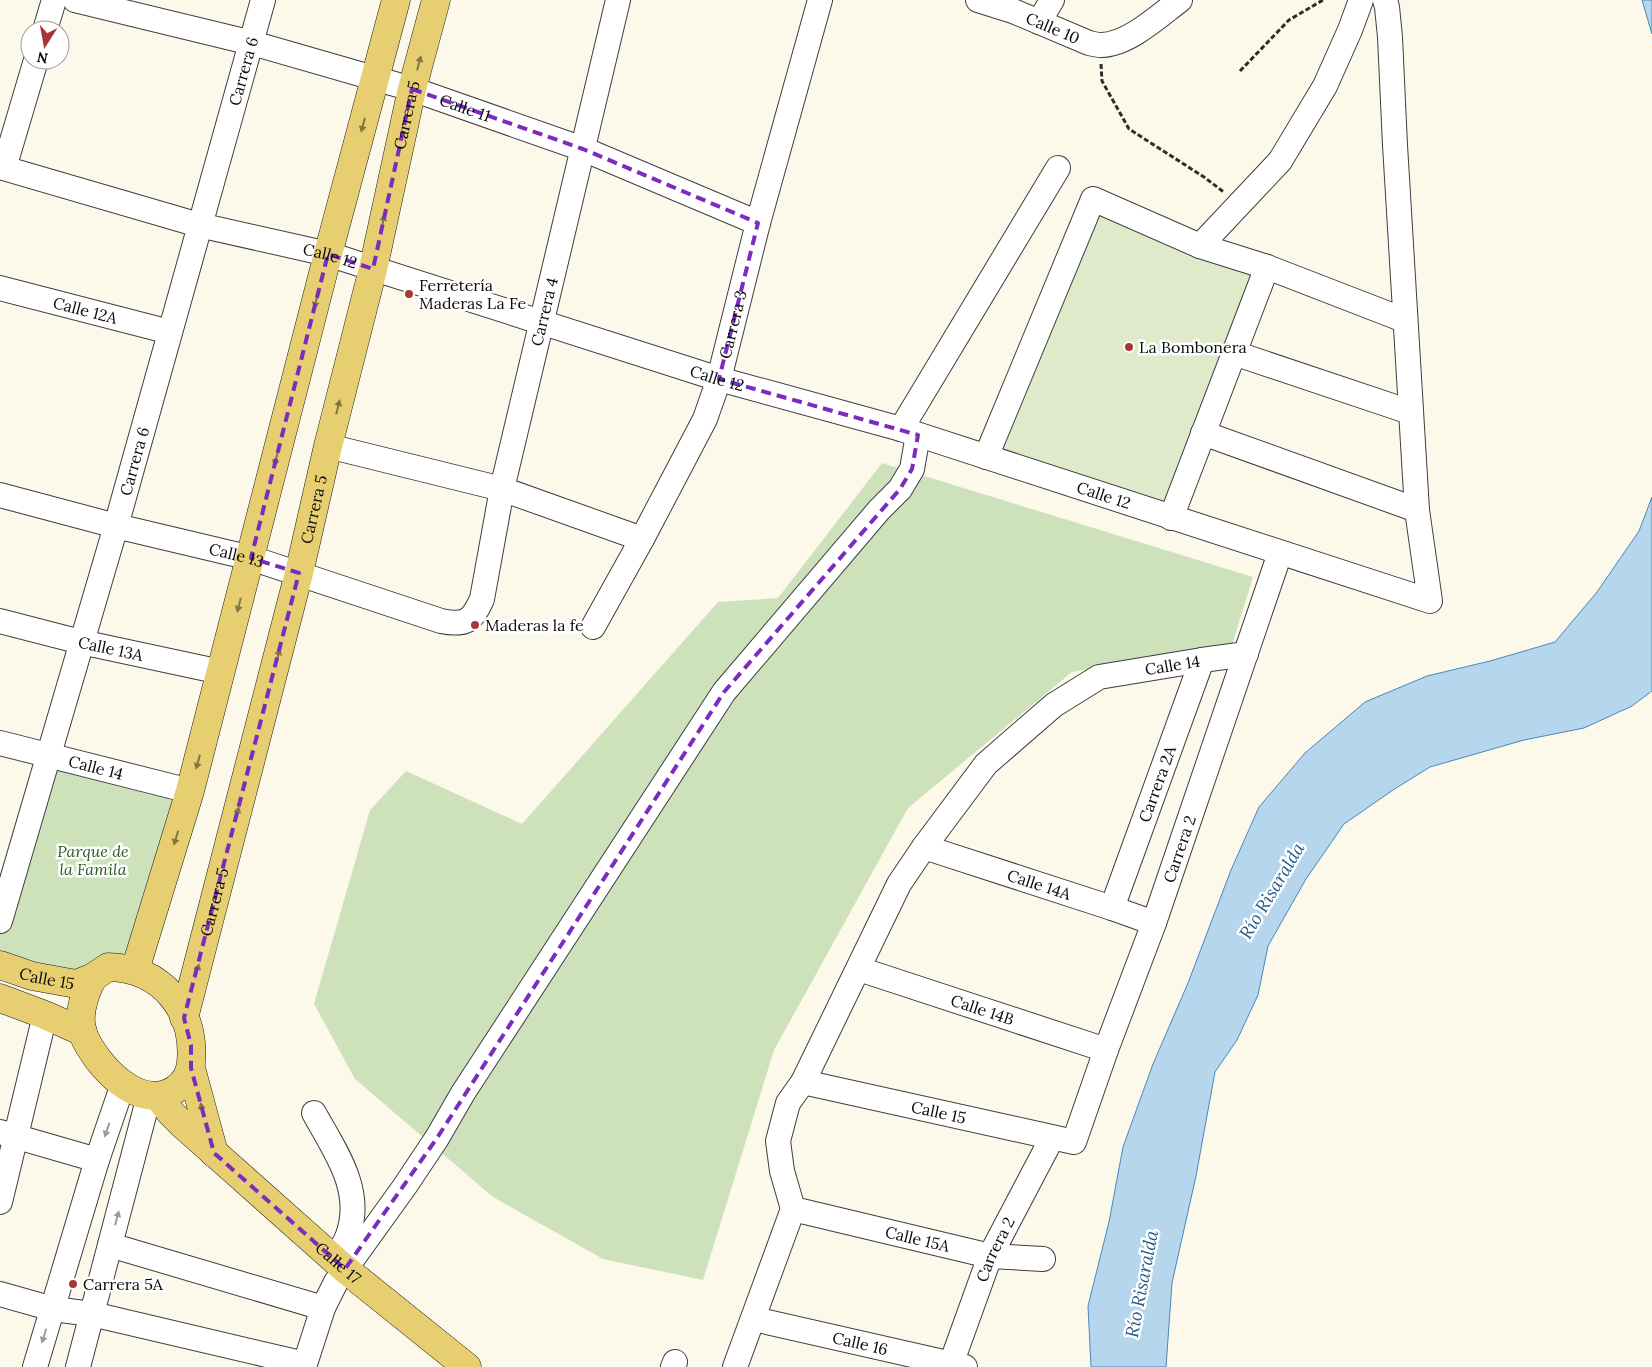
<svg xmlns="http://www.w3.org/2000/svg" width="1652" height="1367" viewBox="0 0 1652 1367" font-family="Lora,serif">
<style>
.green{fill:#cde2ba}
.pitch{fill:#deeaca}
.water{fill:#b6d6ed;stroke:#4788ba}
.lines{fill:none;stroke-linecap:round;stroke-linejoin:round}
.minor-casing{stroke:#3e3e3e;stroke-width:26}
.major-casing{stroke:#1c1c1c;stroke-width:29}
.path{stroke:#2d2d2d;stroke-width:3;stroke-dasharray:5 2.5;stroke-linecap:butt}
.minor{stroke:#fff;stroke-width:24}
.major{stroke:#e6ce71;stroke-width:28}
.oneway{fill:#837643}
.oneway2{fill:#9d9d9d}
.marked{fill:none;stroke:#7b2cbf;stroke-width:4;stroke-dasharray:10 6;stroke-linejoin:round}
.poi-dot{fill:#a73637;stroke:#fff;stroke-width:2}
.labels{text-anchor:middle;stroke-width:5;stroke-linejoin:round;paint-order:stroke}
.street-label{font-size:16px;fill:#0b0b0b;stroke:#fff}
.poi-label{font-size:16px;fill:#0b0b0b;stroke:#fff;text-anchor:start}
.park-label{font-size:16px;font-style:italic;fill:#2d5925;stroke:#fff}
.water-label{font-size:18px;font-style:italic;fill:#265b8a;stroke:#fff}
</style>
<rect width="100%" height="100%" fill="#fcf9eb"/>
<!-- green -->
<g class="green">
<polygon points="882,463 1253,577 1232,645 1072,672 908,808 774,1050 703,1280 603,1259 493,1197 355,1079 314,1004 370,810 406,771 522,824 718,602 778,598"/>
<polygon points="49,755 190,791 135,970 94,977 0,965 0,921"/>
</g>
<!-- pitch -->
<polygon class="pitch" points="1096,203 1256,278 1165,509 990,456"/>
<!-- water -->
<g class="water">
<polygon points="1642,0 1652,0 1652,34"/>
<polygon points="1652,497 1652,691 1632,706 1584,728 1524,740 1430,767 1393,790 1344,824 1306,879 1268,946 1258,995 1237,1040 1215,1072 1196,1176 1172,1283 1166,1367 1091,1367 1088,1306 1109,1222 1123,1147 1153,1064 1188,983 1231,870 1259,807 1305,753 1365,702 1427,676 1490,661 1555,642 1597,592 1639,531"/>
</g>
<g class="lines">
<defs>
<g id="minor">
<path id="s1" d="M75,0L252,43L412,89L583,149L758,223"/>
<path id="s2" d="M978,0L1013,11L1089,43C1093,44 1097,45 1101,45C1128,45 1160,15 1180,0"/>
<polyline points="1039,22 1052,0"/>
<polyline points="45,30 54,0"/>
<path id="s3" d="M0,167L199,225L328,254L719,379L901,429L1430,601L1417,510L1395,145L1390,37L1387,7L1385,0"/>
<polyline points="4,168 36,60"/>
<polyline points="1200,246 1280,161 1325,86 1350,30 1361,0"/>
<path id="s4" d="M0,288L170,332"/>
<polyline points="1234,353 1410,412"/>
<polyline points="901,429 1058,168"/>
<polyline points="1203,433 1417,510"/>
<polyline points="328,446 502,489 642,539"/>
<polyline points="986,457 1093,199 1200,246 1267,267 1404,320"/>
<path id="s5" d="M0,495L116,526L251,558L441,621C466,626 472,621 482,599L502,489L618,0"/>
<polyline points="1171,518 1267,267"/>
<path id="s6" d="M0,621L81,642L221,672"/>
<path id="s7" d="M593,627L642,539L705,419L719,379L758,223L820,0"/>
<path id="s8" d="M0,743L190,791"/>
<path id="s9" d="M924,847L1112,908L1154,923"/>
<path id="s10" d="M1112,908L1202,660"/>
<path id="s11" d="M0,921L116,526L263,0"/>
<path id="s12" d="M859,969L1106,1050"/>
<path id="s13" d="M803,1082L1074,1142L1106,1050L1154,923L1280,553"/>
<path d="M314,1113C335,1151 364,1190 348,1235C345,1244 339,1251 334,1259"/>
<polyline points="0,1132 97,1160"/>
<polyline points="0,1202 45,1015"/>
<path id="s14" d="M793,1209L990,1256L1043,1259"/>
<polyline points="110,1245 323,1308"/>
<polyline points="0,1294 53,1309 92,1314 305,1364"/>
<path id="s15" d="M754,1319L965,1367"/>
<polyline points="35,1367 97,1160 123,1084"/>
<polyline points="78,1367 149,1096"/>
<polyline points="302,1367 305,1364 323,1308 336,1282 405,1186 437,1138 463,1093 724,692 879,510 900,489 912,469 918,435"/>
<polyline points="673,1367 675,1362"/>
<path id="s16" d="M735,1367L793,1209L782,1171L778,1141L788,1103L803,1082L899,884L924,847L986,764L1054,705L1099,677L1202,660L1246,654"/>
<path id="s17" d="M950,1367L990,1256L1052,1138"/>
</g>
<g id="major">
<path id="s18" d="M0,965L32,976L76,984L94,977"/>
<path d="M108,967C162,968 196,1010 191,1063C190,1074 184,1083 176,1089C140,1114 96,1065 83,1034C79,1022 81,1008 85,996C87,990 90,981 95,976C99,973 104,970 108,967Z"/>
<polyline points="135,970 190,791 328,254 396,0"/>
<polyline points="0,998 45,1015 83,1032"/>
<path id="s19" d="M184,1018L299,573L328,446L373,269L412,89L436,0"/>
<polyline points="191,1068 214,1153"/>
<path id="s20" d="M158,1096L170,1112L183,1125L345,1269L467,1367"/>
</g>
</defs>
<!-- minor casing -->
<use href="#minor" class="minor-casing"/>
<!-- major casing -->
<use href="#major" class="major-casing"/>
<!-- path -->
<g class="path">
<polyline points="1101,64 1102,81 1129,129 1204,177 1225,193"/>
<polyline points="1240,71 1289,20 1323,0"/>
</g>
<!-- minor -->
<use href="#minor" class="minor"/>
<!-- major -->
<use href="#major" class="major"/>
</g>
<!-- one-way arrows -->
<defs><path id="oneway-solid" d="M-6-.8H1V-3.2L6.5 0L1 3.2V.8H-6Z" transform="scale(1.25)"/></defs>
<g class="oneway">
<use href="#oneway-solid" transform="translate(419 63) rotate(-75)"/>
<use href="#oneway-solid" transform="translate(363 125) rotate(105)"/>
<use href="#oneway-solid" transform="translate(383 222) rotate(-78)"/>
<use href="#oneway-solid" transform="translate(316 301) rotate(104)"/>
<use href="#oneway-solid" transform="translate(338 407) rotate(-76)"/>
<use href="#oneway-solid" transform="translate(276 459) rotate(104)"/>
<use href="#oneway-solid" transform="translate(239 605) rotate(104)"/>
<use href="#oneway-solid" transform="translate(278 656) rotate(-76)"/>
<use href="#oneway-solid" transform="translate(198 762) rotate(105)"/>
<use href="#oneway-solid" transform="translate(237 814) rotate(-76)"/>
<use href="#oneway-solid" transform="translate(176 838) rotate(107)"/>
<use href="#oneway-solid" transform="translate(197 971) rotate(-75)"/>
<use href="#oneway-solid" transform="translate(202 1110) rotate(-101)"/>
</g>
<g class="oneway2">
<use href="#oneway-solid" transform="translate(107 1130) rotate(109)"/>
<use href="#oneway-solid" transform="translate(117 1218) rotate(-75)"/>
<use href="#oneway-solid" transform="translate(44 1336) rotate(107)"/>
</g>
<!-- marked area -->
<path class="marked" d="M412,89L583,149L758,223L719,379L918,435L912,469L900,489L724,692L437,1138L345,1269L214,1153L191,1068V1045L184,1018L299,573L251,558L328,254L373,269Z"/>
<!-- markers -->
<g class="poi-dot">
<circle cx="409" cy="294" r="5"/>
<circle cx="1129" cy="347" r="5"/>
<circle cx="475" cy="625" r="5"/>
<circle cx="73" cy="1284" r="5"/>
</g>
<g class="labels">
<!-- street labels -->
<g class="street-label">
<text dy="6" stroke="none"><textPath href="#s2" startOffset="80">Calle 10</textPath></text>
<text dy="6" stroke="none"><textPath href="#s11" startOffset="884">Carrera 6</textPath></text>
<text dy="6" stroke="none"><textPath href="#s1" startOffset="405">Calle 11</textPath></text>
<text dy="6" stroke="none"><textPath href="#s19" startOffset="930">Carrera 5</textPath></text>
<text dy="6" stroke="none"><textPath href="#s3" startOffset="342">Calle 12</textPath></text>
<text dy="6" stroke="none"><textPath href="#s4" startOffset="88">Calle 12A</textPath></text>
<text dy="6" stroke="none"><textPath href="#s5" startOffset="806">Carrera 4</textPath></text>
<text dy="6" stroke="none"><textPath href="#s7" startOffset="335">Carrera 3</textPath></text>
<text dy="6" stroke="none"><textPath href="#s3" startOffset="748">Calle 12</textPath></text>
<text dy="6" stroke="none"><textPath href="#s11" startOffset="479">Carrera 6</textPath></text>
<text dy="6" stroke="none"><textPath href="#s3" startOffset="1152">Calle 12</textPath></text>
<text dy="6" stroke="none"><textPath href="#s19" startOffset="525">Carrera 5</textPath></text>
<text dy="6" stroke="none"><textPath href="#s5" startOffset="244">Calle 13</textPath></text>
<text dy="6" stroke="none"><textPath href="#s6" startOffset="114">Calle 13A</textPath></text>
<text dy="6" stroke="none"><textPath href="#s16" startOffset="889">Calle 14</textPath></text>
<text dy="6" stroke="none"><textPath href="#s8" startOffset="99">Calle 14</textPath></text>
<text dy="6" stroke="none"><textPath href="#s10" startOffset="132">Carrera 2A</textPath></text>
<text dy="6" stroke="none"><textPath href="#s13" startOffset="589">Carrera 2</textPath></text>
<text dy="6" stroke="none"><textPath href="#s9" startOffset="121">Calle 14A</textPath></text>
<text dy="6" stroke="none"><textPath href="#s19" startOffset="120">Carrera 5</textPath></text>
<text dy="6" stroke="none"><textPath href="#s18" startOffset="49">Calle 15</textPath></text>
<text dy="6" stroke="none"><textPath href="#s12" startOffset="130">Calle 14B</textPath></text>
<text dy="6" stroke="none"><textPath href="#s13" startOffset="139">Calle 15</textPath></text>
<text dy="6" stroke="none"><textPath href="#s14" startOffset="128">Calle 15A</textPath></text>
<text dy="6" stroke="none"><textPath href="#s17" startOffset="126">Carrera 2</textPath></text>
<text dy="6" stroke="none"><textPath href="#s20" startOffset="246">Calle 17</textPath></text>
<text dy="6" stroke="none"><textPath href="#s15" startOffset="109">Calle 16</textPath></text>
</g>
<!-- poi labels -->
<g class="poi-label">
<text x="419" y="291">Ferretería<tspan x="419" dy="18">Maderas La Fe</tspan></text>
<text x="1139" y="353">La Bombonera</text>
<text x="485" y="631">Maderas la fe</text>
<text x="83" y="1290">Carrera 5A</text>
</g>
<!-- park labels -->
<g class="park-label">
<text x="93" y="857">Parque de<tspan x="93" dy="18">la Famila</tspan></text>
</g>
<!-- water labels -->
<g class="water-label">
<text transform="translate(1272 891) rotate(-59)" y="6">Río Risaralda</text>
<text transform="translate(1142 1284) rotate(-79)" y="6">Río Risaralda</text>
</g>
</g>
<!-- north arrow -->
<g transform="translate(45 45) rotate(191)"><circle r="24" fill="#ffffff" stroke="#9d9d9d"/>
<path d="M0-4L9 19L0 12L-9 19Z" fill="#a73637"/>
<text y="-8" font-size="14" font-weight="bold" text-anchor="middle" fill="#0b0b0b">N</text>
</g>
</svg>
